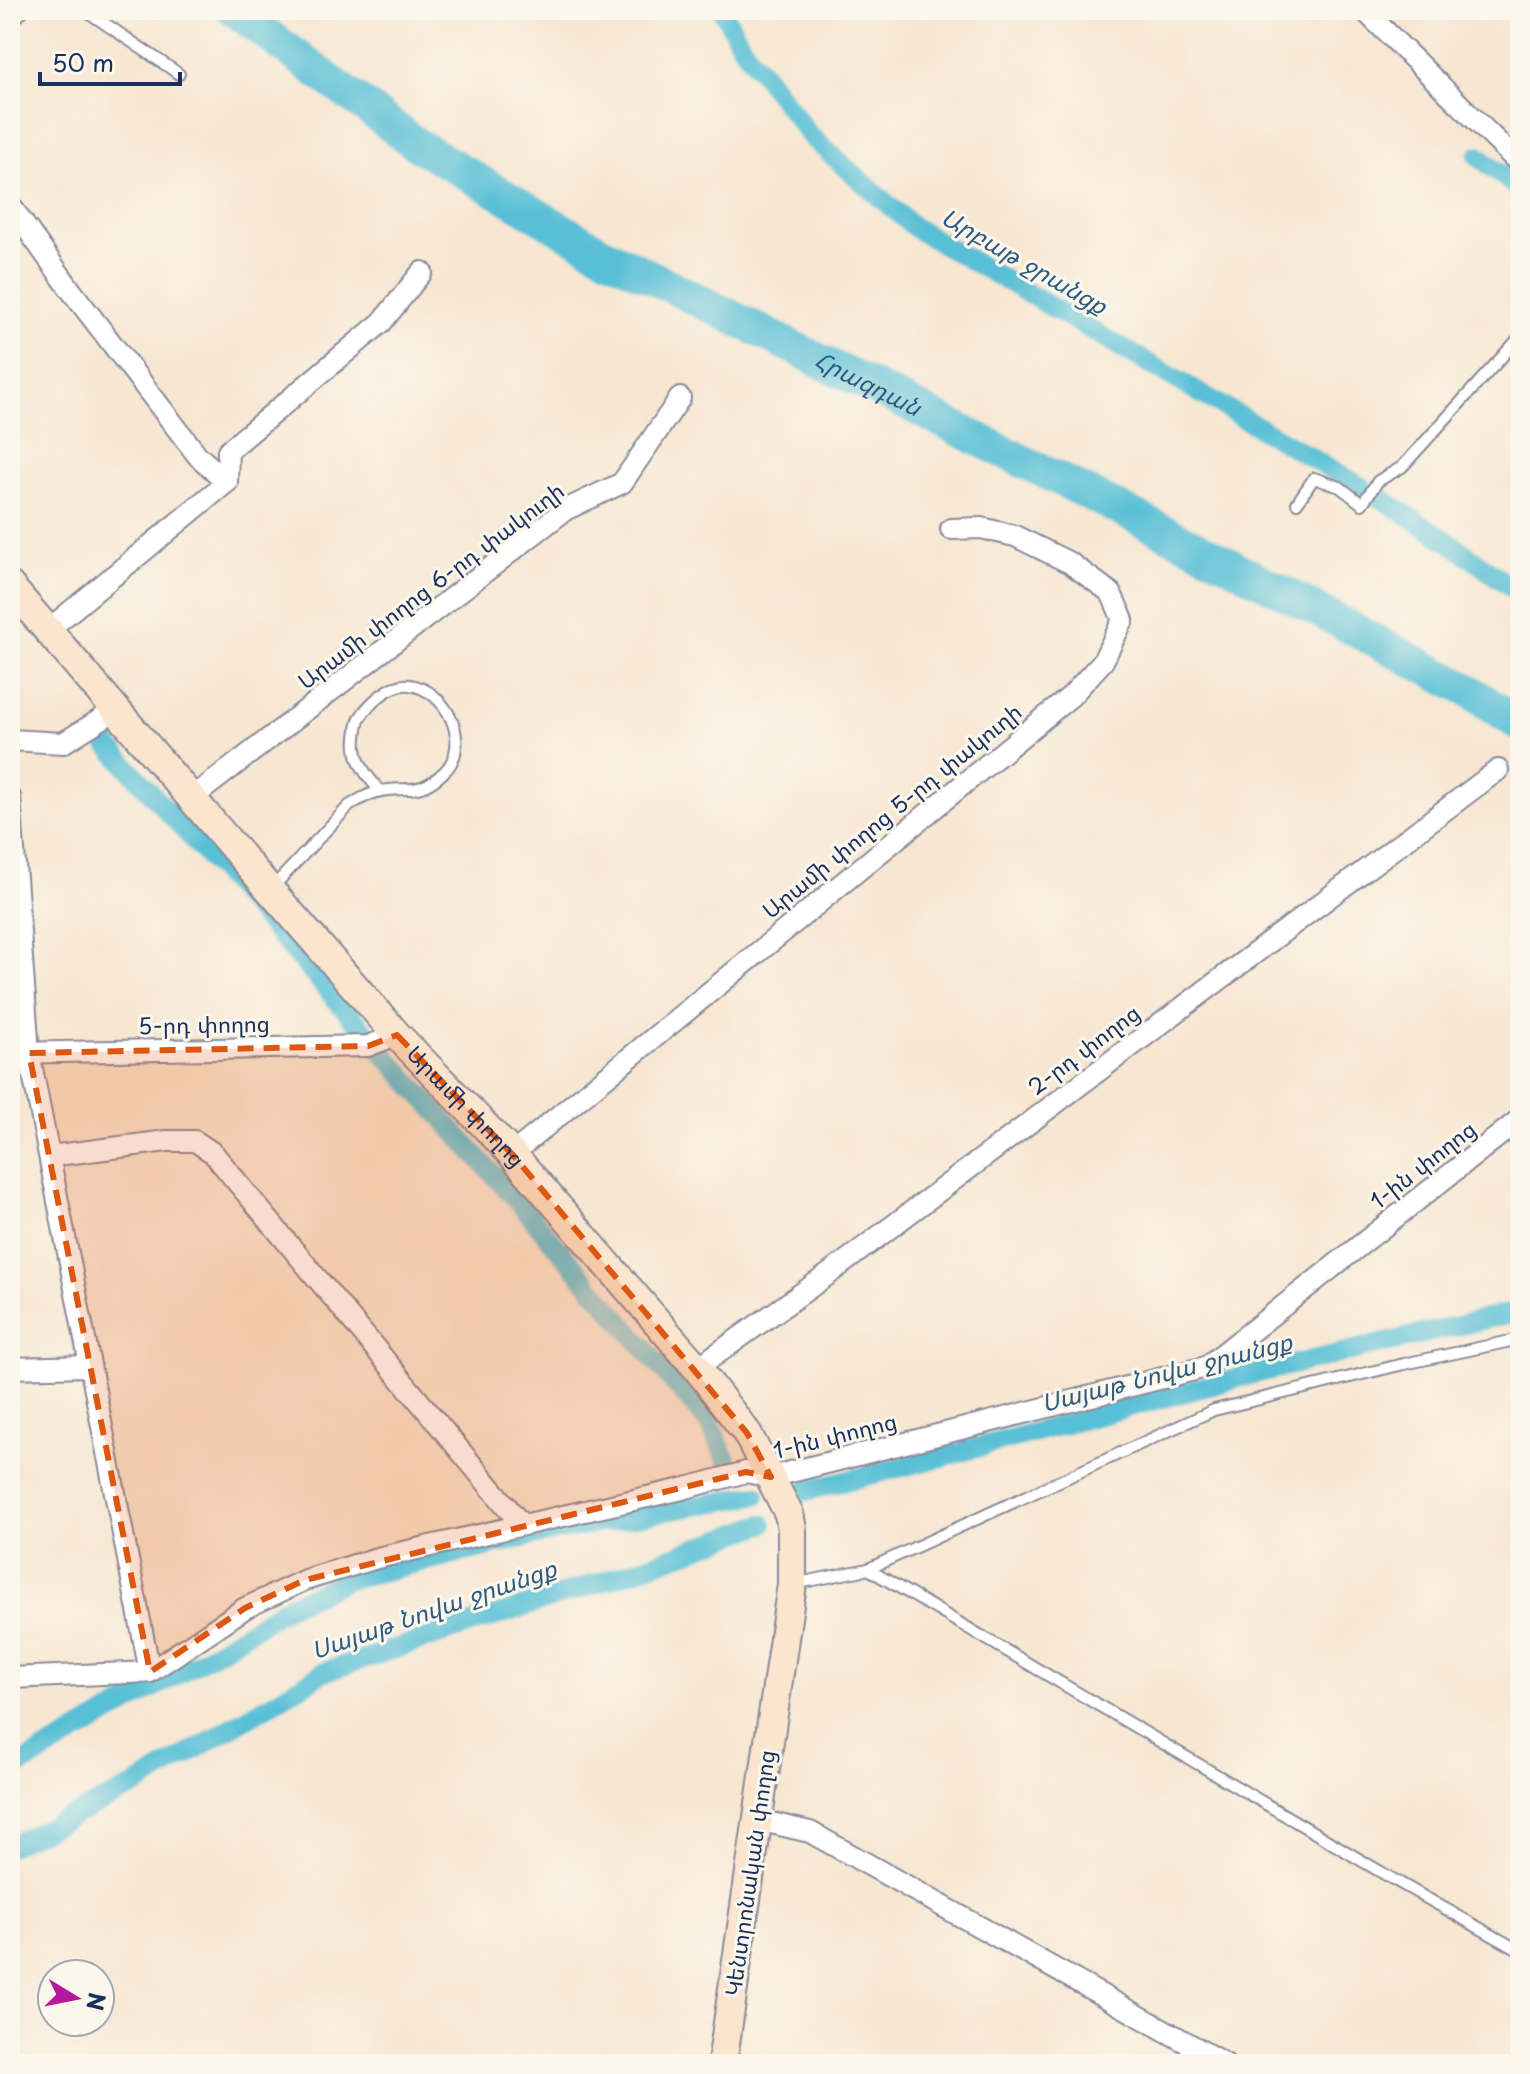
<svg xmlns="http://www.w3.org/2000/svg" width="1530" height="2074" viewBox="0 0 1530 2074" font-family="'Playpen Sans','Noto Sans Armenian',sans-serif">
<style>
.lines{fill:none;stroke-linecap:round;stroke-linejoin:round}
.canal{stroke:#59bfd6;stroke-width:20}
.river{stroke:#59bfd6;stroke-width:34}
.service-casing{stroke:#898a98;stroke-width:14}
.minor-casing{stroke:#898a98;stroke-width:24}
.secondary-casing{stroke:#898a98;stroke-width:32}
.service{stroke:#fff;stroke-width:10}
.minor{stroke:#fff;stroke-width:20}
.secondary{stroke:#fce5cf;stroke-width:28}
.marked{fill:#de5710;fill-opacity:0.2;stroke:#de5710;stroke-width:6;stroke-dasharray:16 10;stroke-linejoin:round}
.labels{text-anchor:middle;stroke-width:6;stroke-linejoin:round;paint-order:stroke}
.street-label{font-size:22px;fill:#1b2f5e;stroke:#fbf7ec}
.water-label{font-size:24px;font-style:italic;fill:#2e5a82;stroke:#fbf7ec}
</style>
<rect width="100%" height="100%" fill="#fbf7ec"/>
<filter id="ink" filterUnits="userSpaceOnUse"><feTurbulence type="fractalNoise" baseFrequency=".0125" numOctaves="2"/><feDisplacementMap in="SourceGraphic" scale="16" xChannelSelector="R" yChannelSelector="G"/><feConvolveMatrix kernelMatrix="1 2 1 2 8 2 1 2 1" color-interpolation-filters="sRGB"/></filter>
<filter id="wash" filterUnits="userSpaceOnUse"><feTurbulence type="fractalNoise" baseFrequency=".006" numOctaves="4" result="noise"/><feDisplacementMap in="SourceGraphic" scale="32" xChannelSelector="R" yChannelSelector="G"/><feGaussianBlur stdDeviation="1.8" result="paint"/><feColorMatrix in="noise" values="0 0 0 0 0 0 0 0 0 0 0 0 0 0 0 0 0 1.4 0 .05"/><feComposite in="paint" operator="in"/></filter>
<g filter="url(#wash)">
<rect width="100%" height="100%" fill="#f7e6d1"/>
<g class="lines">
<!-- canal -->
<g class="canal">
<polyline points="722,10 741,45 811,137 915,228 1362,487"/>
<polyline points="1478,156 1520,190"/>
<polyline points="1379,497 1458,548 1520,594"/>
<polyline points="99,735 367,1034"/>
<polyline points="381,1051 514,1197 710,1425 732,1471"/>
<polyline points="797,1493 946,1456 1249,1375 1520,1311"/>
<polyline points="10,1771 224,1647 290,1605 346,1580 544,1533 756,1495"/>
<polyline points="10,1846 133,1787 324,1672 622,1575 763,1524"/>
</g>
<!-- river -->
<path class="river" id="s1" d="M234,10L416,144L599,251L1214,556L1467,689L1520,725"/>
</g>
</g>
<g filter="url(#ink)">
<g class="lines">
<defs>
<g id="service">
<polyline points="85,10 179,74"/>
<polyline points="10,24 24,10"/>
<polyline points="1297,503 1314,478 1340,487 1362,504 1378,481 1402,467 1520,337"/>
<path d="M271,889L349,806C358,800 366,795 377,792C405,784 417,799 445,771C472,744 447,690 410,685C392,682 369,703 360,718C357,724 355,741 356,748C357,765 370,779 380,791"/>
<polyline points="868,1569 1214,1410 1404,1364 1520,1339"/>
<polyline points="794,1584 868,1569 1391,1878 1520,1951"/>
</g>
<g id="minor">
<polyline points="1364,10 1520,164"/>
<polyline points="10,205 73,293 198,456 227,482"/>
<polyline points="48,630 227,482 228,451 382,322 422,272"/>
<polyline points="10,740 63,743 114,711"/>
<polyline points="10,797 29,1053 150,1672"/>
<polyline points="192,798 565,510 622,483 680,398"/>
<polyline points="10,1053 368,1046 397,1035"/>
<polyline points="512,1154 1071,696 1103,661 1123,620 1111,593 1070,563 1015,536 981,528 951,529"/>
<polyline points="50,1156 167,1141 195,1141 213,1153 522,1525"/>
<polyline points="10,1368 89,1366"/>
<polyline points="697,1368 826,1276 1498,770"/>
<polyline points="10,1678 150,1672 245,1608 305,1580 377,1558 678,1490 746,1472 771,1477 1206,1367 1520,1119"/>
<polyline points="758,1820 810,1832 1225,2064"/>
</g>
<g id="secondary">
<path id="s2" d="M10,586L270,890L397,1035L512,1154L697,1368L747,1433L789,1514L792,1529V1584L722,2064"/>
</g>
</defs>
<!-- service casing -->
<use href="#service" class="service-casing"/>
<!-- minor casing -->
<use href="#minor" class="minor-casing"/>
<!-- secondary casing -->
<use href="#secondary" class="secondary-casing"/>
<!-- service -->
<use href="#service" class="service"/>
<!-- minor -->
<use href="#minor" class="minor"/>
<!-- secondary -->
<use href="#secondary" class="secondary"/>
</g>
</g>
<!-- marked area -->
<path class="marked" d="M397,1035L512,1154L747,1433L771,1477L746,1472L305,1580L245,1608L150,1672L29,1053L368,1046Z"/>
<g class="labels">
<!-- street labels -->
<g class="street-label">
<text transform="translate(431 586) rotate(-37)" y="8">Արամի փողոց 6-րդ փակուղի</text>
<text transform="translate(892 811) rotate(-39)" y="8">Արամի փողոց 5-րդ փակուղի</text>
<text transform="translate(204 1025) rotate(-1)" y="8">5-րդ փողոց</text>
<text transform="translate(1084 1050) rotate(-37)" y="8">2-րդ փողոց</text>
<text dy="8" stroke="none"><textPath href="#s2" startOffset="692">Արամի փողոց</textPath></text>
<text transform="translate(1423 1165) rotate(-38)" y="8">1-ին փողոց</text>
<text transform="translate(835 1436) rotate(-14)" y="8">1-ին փողոց</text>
<text transform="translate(750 1873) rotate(-82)" y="8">Կենտրոնական փողոց</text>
</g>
<!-- water labels -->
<g class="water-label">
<text transform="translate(1024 262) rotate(30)" y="8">Արբաթ ջրանցք</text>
<text dy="8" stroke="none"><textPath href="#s1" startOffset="738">Հրազդան</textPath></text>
<text transform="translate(1167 1373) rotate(-14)" y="8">Սայաթ Նովա ջրանցք</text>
<text transform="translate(434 1610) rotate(-19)" y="8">Սայաթ Նովա ջրանցք</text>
</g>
</g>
<!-- margin -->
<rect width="1530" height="2074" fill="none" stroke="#fbf7ec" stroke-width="40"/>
<!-- north arrow -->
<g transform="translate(76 1998) rotate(100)"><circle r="38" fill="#fbf7ec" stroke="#a1a7b3" stroke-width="2"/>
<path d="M0-6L14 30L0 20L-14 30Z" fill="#b5179e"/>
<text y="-12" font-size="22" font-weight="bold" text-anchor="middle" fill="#1b2f5e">N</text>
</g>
<!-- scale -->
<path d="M40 72v12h140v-12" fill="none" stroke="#1b2f5e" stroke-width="4"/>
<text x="52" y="72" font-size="24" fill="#1b2f5e" stroke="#fbf7ec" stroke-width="6" paint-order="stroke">50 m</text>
</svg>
